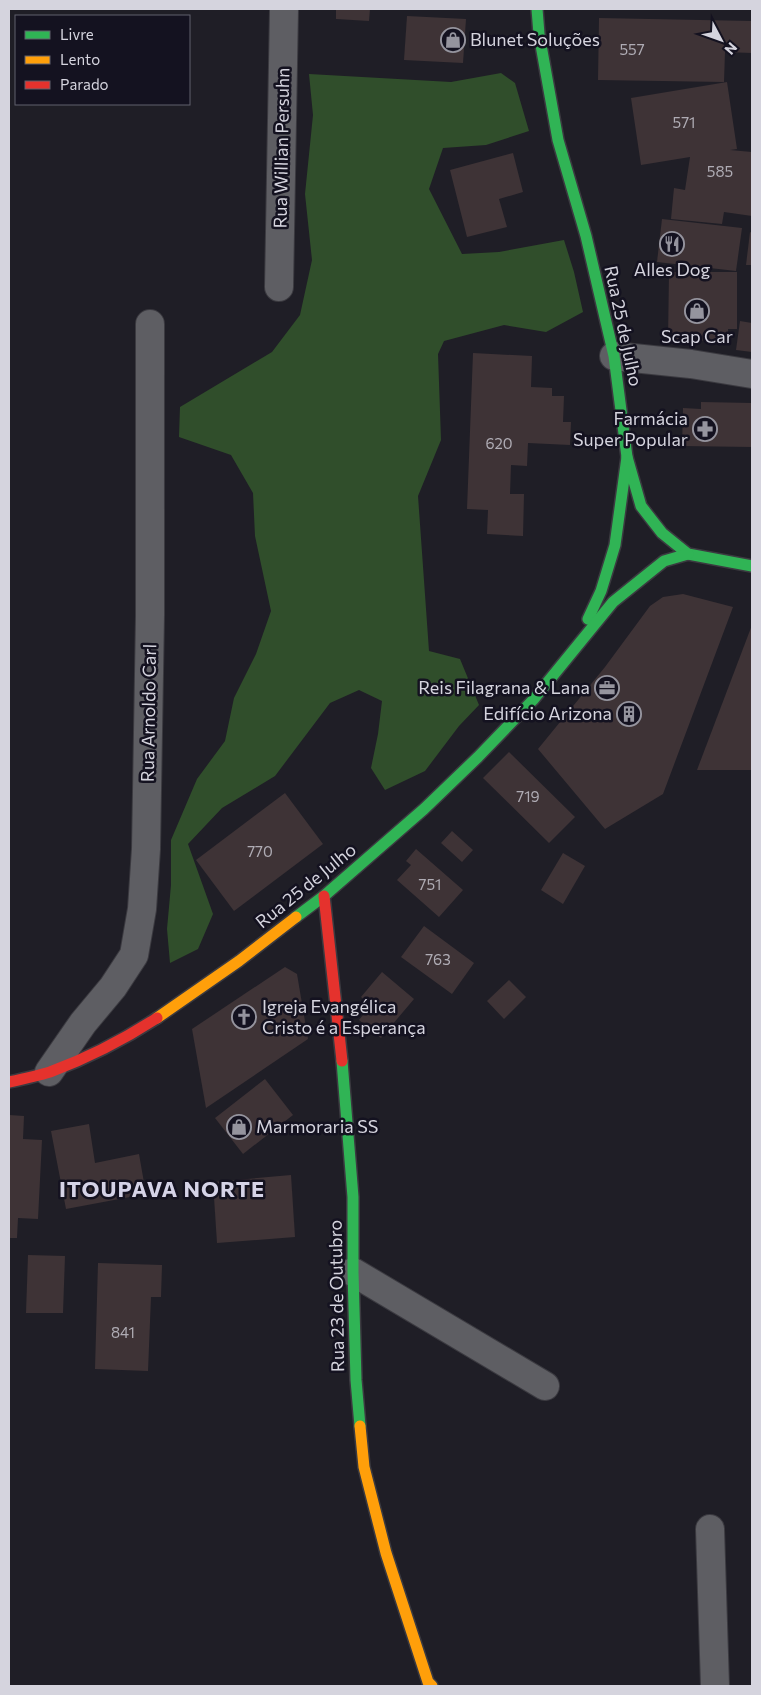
<svg xmlns="http://www.w3.org/2000/svg" width="761" height="1695" viewBox="0 0 761 1695" font-family="Commissioner,sans-serif">
<style>
.forest{fill:#304e2b}
.building{fill:#3e3336}
.lines{fill:none;stroke-linecap:round;stroke-linejoin:round}
.street-casing{stroke:#3b3a40;stroke-width:30}
.fast-casing{stroke:#3b3a40;stroke-width:14}
.slow-casing{stroke:#3b3a40;stroke-width:14}
.jam-casing{stroke:#3b3a40;stroke-width:14}
.street{stroke:#5e5e63;stroke-width:28}
.fast{stroke:#30b455;stroke-width:11}
.slow{stroke:#ff9f0a;stroke-width:11}
.jam{stroke:#e5322d;stroke-width:11}
.labels{text-anchor:middle;stroke-width:5;stroke-linejoin:round;paint-order:stroke}
.number-label{font-size:15px;fill:#afacb4}
.poi-label{font-size:18px;fill:#d5d4de;stroke:#141220;text-anchor:start}
.street-label{font-size:18px;fill:#d5d4de;stroke:#141220}
.district-label{font-size:22px;font-weight:bold;letter-spacing:1px;fill:#d5d3e7;stroke:#141220}
</style>
<rect width="100%" height="100%" fill="#1f1e26"/>
<!-- forest -->
<polygon class="forest" points="501,73 515,83 529,131 486,145 443,148 429,189 462,254 499,252 564,240 574,272 583,312 546,332 504,325 444,341 438,354 441,440 418,496 429,651 460,659 479,705 459,726 425,771 385,790 371,768 378,734 382,701 359,690 330,703 275,776 222,808 188,844 213,914 198,949 170,963 167,929 171,885 171,840 197,779 225,741 234,698 256,654 271,611 255,536 253,493 231,455 179,437 180,407 272,352 300,315 312,260 305,194 313,115 309,74 451,82"/>
<!-- building -->
<g class="building">
<polygon points="336,9 370,9 369,21 336,19"/>
<polygon points="407,16 466,19 463,63 404,60"/>
<polygon points="599,18 752,21 752,53 725,52 724,82 598,80"/>
<polygon points="727,82 737,149 730,150 752,152 752,216 724,212 722,224 671,219 674,188 685,190 690,157 641,165 631,98"/>
<polygon points="513,153 523,192 499,199 507,227 467,237 450,170"/>
<polygon points="662,219 742,228 736,271 657,262"/>
<polygon points="750,232 752,233 752,265 746,265"/>
<polygon points="669,272 737,272 737,329 728,329 729,341 668,340"/>
<polygon points="740,321 752,323 752,352 736,350"/>
<polygon points="473,353 532,356 531,387 552,388 552,396 564,396 563,422 571,422 570,445 528,443 527,466 511,465 510,494 524,494 523,536 487,534 488,510 467,509"/>
<polygon points="701,402 752,403 752,447 682,446 683,408 701,409"/>
<polygon points="683,594 733,607 663,794 605,829 538,749 605,667 650,606 663,597"/>
<polygon points="752,625 752,770 697,770"/>
<polygon points="509,752 575,817 549,843 483,778"/>
<polygon points="285,793 323,844 234,911 196,860"/>
<polygon points="452,831 473,850 462,862 441,843"/>
<polygon points="416,849 463,890 439,917 397,880 411,865 406,861"/>
<polygon points="563,853 585,866 563,904 541,890"/>
<polygon points="424,926 474,963 452,994 401,957"/>
<polygon points="285,967 297,974 308,1039 206,1108 192,1029"/>
<polygon points="382,972 414,999 381,1038 359,1020 371,1005 361,997"/>
<polygon points="509,980 526,997 504,1019 487,1001"/>
<polygon points="265,1079 293,1115 243,1154 215,1118"/>
<polygon points="9,1115 24,1116 23,1139 42,1140 38,1219 18,1218 17,1238 9,1238"/>
<polygon points="89,1124 95,1163 139,1154 146,1194 66,1209 51,1131"/>
<polygon points="291,1175 295,1237 217,1243 213,1182"/>
<polygon points="28,1255 65,1256 63,1313 26,1313"/>
<polygon points="98,1263 162,1265 161,1297 151,1297 148,1371 95,1369"/>
</g>
<g class="lines">
<defs>
<g id="street">
<polyline points="279,287 284,9"/>
<polyline points="614,356 691,364 752,374"/>
<polyline points="49,1072 83,1023 113,987 134,955 142,909 146,849 150,615 150,324"/>
<polyline points="353,1272 545,1386"/>
<polyline points="710,1529 715,1686"/>
</g>
<g id="fast">
<polyline points="537,9 539,34 558,140 586,236 614,356 627,457 641,506 662,533 688,554 752,566"/>
<polyline points="588,619 601,591 615,545 627,457"/>
<polyline points="296,917 324,896 424,809 478,757 533,700 613,602 664,561 688,554"/>
<polyline points="342,1061 353,1197 353,1272 356,1380 360,1426"/>
</g>
<g id="slow">
<polyline points="157,1018 239,961 296,917"/>
<polyline points="360,1426 364,1467 386,1553 428,1682 432,1686"/>
</g>
<g id="jam">
<polyline points="324,896 342,1061"/>
<path d="M9,1082C23,1079 37,1076 50,1072C88,1058 123,1040 157,1018"/>
</g>
</defs>
<!-- street casing -->
<use href="#street" class="street-casing"/>
<!-- fast casing -->
<use href="#fast" class="fast-casing"/>
<!-- slow casing -->
<use href="#slow" class="slow-casing"/>
<!-- jam casing -->
<use href="#jam" class="jam-casing"/>
<!-- street -->
<use href="#street" class="street"/>
<!-- fast -->
<use href="#fast" class="fast"/>
<!-- slow -->
<use href="#slow" class="slow"/>
<!-- jam -->
<use href="#jam" class="jam"/>
</g>
<!-- icons -->
<defs>
<symbol id="shop-ring" viewBox="-11 -11 22 22"><circle r="9.5" fill="#141220" stroke="#95949e" stroke-width="1.5"/><path d="M-5-2.5h2.3a2.7 3.5 0 0 1 5.4 0H5L5.5 6h-11ZM-1.5-2.5h3a1.5 2.3 0 0 0-3 0Z" fill="#95949e"/></symbol>
<symbol id="restaurant-ring" viewBox="-11 -11 22 22"><circle r="9.5" fill="#141220" stroke="#95949e" stroke-width="1.5"/><path d="M-5-6h1v4h1v-4h1v4h1v-4h1v5L-1.5 .5V6h-2V.5L-5-1ZM5-6V6H3V1.5H1.5Q1.5-4 5-6Z" fill="#95949e"/></symbol>
<symbol id="pharmacy-ring" viewBox="-11 -11 22 22"><circle r="9.5" fill="#141220" stroke="#95949e" stroke-width="1.5"/><path d="M-2-6h4v4h4v4h-4v4h-4v-4h-4v-4h4Z" fill="#95949e"/></symbol>
<symbol id="office-ring" viewBox="-11 -11 22 22"><circle r="9.5" fill="#141220" stroke="#95949e" stroke-width="1.5"/><path d="M-6-3h4V-5.5h4V-3h4V5H-6ZM-1-4.5V-3h2v-1.5ZM-6 0V1H6V0Z" fill="#95949e"/></symbol>
<symbol id="building-ring" viewBox="-11 -11 22 22"><circle r="9.5" fill="#141220" stroke="#95949e" stroke-width="1.5"/><path d="M-4-6H4V6H1V3H-1V6H-4ZM-2.5-4.3h1.7v1.8h-1.7ZM.8-4.3h1.7v1.8H.8ZM-2.5-1h1.7V.8h-1.7ZM.8-1h1.7V.8H.8Z" fill="#95949e"/></symbol>
<symbol id="church-ring" viewBox="-11 -11 22 22"><circle r="9.5" fill="#141220" stroke="#95949e" stroke-width="1.5"/><path d="M-1.2-6h2.4v3.5h3.3v2.4h-3.3V6h-2.4V-.1h-3.3v-2.4h3.3Z" fill="#95949e"/></symbol>
</defs>
<g fill-rule="evenodd">
<use href="#shop-ring" x="439" y="26" width="28" height="28"/>
<use href="#restaurant-ring" x="658" y="230" width="28" height="28"/>
<use href="#shop-ring" x="683" y="297" width="28" height="28"/>
<use href="#pharmacy-ring" x="691" y="415" width="28" height="28"/>
<use href="#office-ring" x="593" y="674" width="28" height="28"/>
<use href="#building-ring" x="615" y="700" width="28" height="28"/>
<use href="#church-ring" x="230" y="1003" width="28" height="28"/>
<use href="#shop-ring" x="225" y="1113" width="28" height="28"/>
</g>
<g class="labels">
<!-- number labels -->
<g class="number-label">
<text x="632" y="55">557</text>
<text x="684" y="128">571</text>
<text x="720" y="177">585</text>
<text x="499" y="449">620</text>
<text x="528" y="802">719</text>
<text x="260" y="857">770</text>
<text x="430" y="890">751</text>
<text x="438" y="965">763</text>
<text x="123" y="1338">841</text>
</g>
<!-- poi labels -->
<g class="poi-label">
<text x="470" y="46">Blunet Soluções</text>
<text x="672" y="276" text-anchor="middle">Alles Dog</text>
<text x="697" y="343" text-anchor="middle">Scap Car</text>
<text x="688" y="425" text-anchor="end">Farmácia<tspan x="688" dy="21">Super Popular</tspan></text>
<text x="590" y="694" text-anchor="end">Reis Filagrana &amp; Lana</text>
<text x="612" y="720" text-anchor="end">Edifício Arizona</text>
<text x="262" y="1013">Igreja Evangélica<tspan x="262" dy="21">Cristo é a Esperança</tspan></text>
<text x="256" y="1133">Marmoraria SS</text>
</g>
<!-- street labels -->
<g class="street-label">
<text transform="translate(282 148) rotate(-89)" y="6">Rua Willian Persuhn</text>
<text transform="translate(623 326) rotate(78)" y="6">Rua 25 de Julho</text>
<text transform="translate(149 713) rotate(-89)" y="6">Rua Arnoldo Carl</text>
<text transform="translate(306 886) rotate(-39)" y="6">Rua 25 de Julho</text>
<text transform="translate(337 1296) rotate(-91)" y="6">Rua 23 de Outubro</text>
</g>
<!-- district labels -->
<g class="district-label">
<text x="162" y="1197">ITOUPAVA NORTE</text>
</g>
</g>
<!-- border -->
<rect width="761" height="1695" fill="none" stroke="#d5d4de" stroke-width="20"/>
<!-- legend -->
<rect x="15" y="15" width="175" height="90" fill="#141220" stroke="#61606c"/>
<rect x="25" y="31" width="25" height="8" fill="#30b455" stroke="#61606c"/>
<text x="60" y="40" font-size="15" fill="#d5d4de">Livre</text>
<rect x="25" y="56" width="25" height="8" fill="#ff9f0a" stroke="#61606c"/>
<text x="60" y="65" font-size="15" fill="#d5d4de">Lento</text>
<rect x="25" y="81" width="25" height="8" fill="#e5322d" stroke="#61606c"/>
<text x="60" y="90" font-size="15" fill="#d5d4de">Parado</text>
<!-- north arrow -->
<g transform="translate(721 40) rotate(131)" stroke="#141220" stroke-width="4" paint-order="stroke">
<path d="M0-4L9 19L0 12L-9 19Z" fill="#d5d4de"/>
<text y="-8" font-size="14" font-weight="bold" text-anchor="middle" fill="#d5d4de">N</text>
</g>
</svg>
